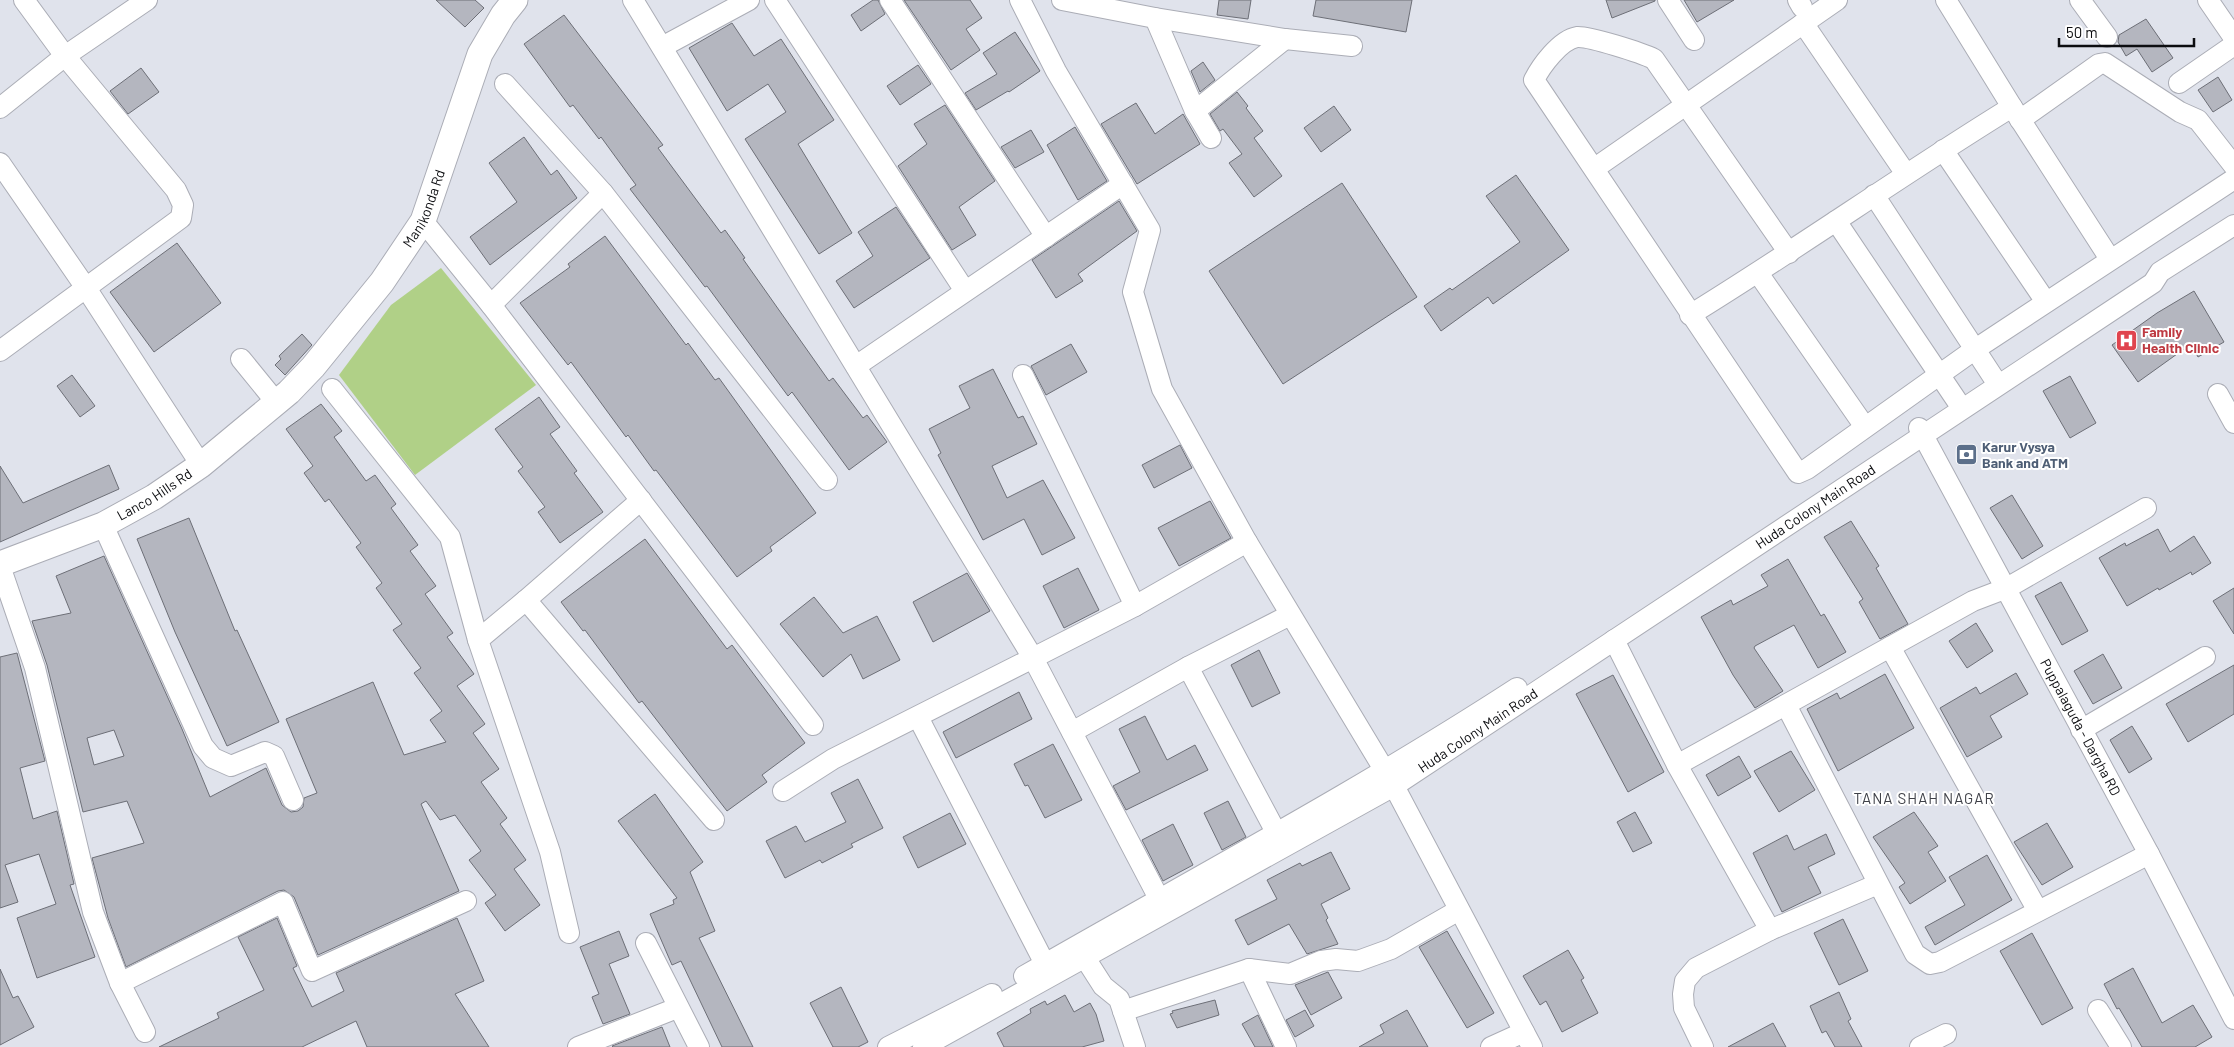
<svg xmlns="http://www.w3.org/2000/svg" width="2234" height="1047" viewBox="0 0 2234 1047" font-family="Barlow,sans-serif">
<style>
.green{fill:#b0d087}
.building{fill:#b4b6bf;stroke:#6d6f77;fill-rule:evenodd}
.lines{fill:none;stroke-linecap:round;stroke-linejoin:round}
.minor-casing{stroke:#abadb6;stroke-width:22}
.tertiary-casing{stroke:#abadb6;stroke-width:27}
.minor{stroke:#fff;stroke-width:20}
.tertiary{stroke:#fff;stroke-width:25}
.labels{text-anchor:middle;stroke-width:4;stroke-linejoin:round;paint-order:stroke}
.street-label{font-size:14px;fill:#0c0d10;stroke:#fff}
.health-label{font-size:14px;font-weight:bold;fill:#be3a42;stroke:#fff;text-anchor:start}
.service-label{font-size:14px;font-weight:bold;fill:#4e5e75;stroke:#fff;text-anchor:start}
.neighbourhood-label{font-size:15px;letter-spacing:1px;fill:#3f4148;stroke:#fff}
</style>
<rect width="100%" height="100%" fill="#e0e3ec"/>
<!-- green -->
<polygon class="green" points="441,268 536,385 415,475 339,375 391,305"/>
<!-- building -->
<g class="building">
<polygon points="436,0 475,0 484,8 465,27"/>
<polygon points="873,0 878,0 885,14 861,31 851,15"/>
<polygon points="904,0 970,0 982,18 966,29 980,50 951,70"/>
<polygon points="1219,0 1251,0 1248,19 1217,15"/>
<polygon points="1316,0 1412,0 1406,32 1313,16"/>
<polygon points="1606,0 1655,0 1655,1 1612,18"/>
<polygon points="1684,0 1734,0 1697,22"/>
<polygon points="564,15 663,145 658,148 695,198 721,233 725,230 745,258 743,259 829,381 833,378 863,418 867,415 887,442 849,470 792,392 788,396 707,286 705,287 650,215 630,189 636,185 601,137 599,139 573,105 570,107 524,44"/>
<polygon points="2146,19 2173,58 2152,72 2137,49 2126,56 2118,42 2119,35"/>
<polygon points="732,23 754,56 781,39 834,120 798,144 852,233 819,254 745,139 786,112 768,84 727,111 689,48"/>
<polygon points="1015,32 1040,71 1009,92 1008,91 976,110 965,93 997,74 983,53"/>
<polygon points="1203,62 1215,80 1200,92 1191,71"/>
<polygon points="918,65 931,84 900,105 887,86"/>
<polygon points="141,68 159,92 128,114 110,91"/>
<polygon points="2218,77 2232,100 2213,112 2198,90"/>
<polygon points="1237,92 1248,106 1246,108 1263,131 1254,138 1282,176 1254,197 1229,163 1242,154 1223,129 1220,131 1210,114"/>
<polygon points="1136,103 1155,134 1183,114 1200,144 1137,184 1101,124"/>
<polygon points="945,105 995,181 959,207 976,235 952,250 898,166 927,144 914,124"/>
<polygon points="1334,106 1351,130 1321,152 1304,128"/>
<polygon points="1075,127 1107,181 1078,200 1047,145"/>
<polygon points="1031,130 1044,152 1015,168 1001,147"/>
<polygon points="524,137 551,175 557,170 577,198 490,265 470,237 517,202 489,163"/>
<polygon points="1516,175 1569,250 1493,304 1488,297 1441,331 1424,306 1450,288 1452,290 1520,242 1486,196"/>
<polygon points="1342,183 1417,297 1283,384 1209,271"/>
<polygon points="1119,201 1137,231 1078,274 1083,281 1056,298 1032,260"/>
<polygon points="896,207 930,258 854,308 836,281 873,256 858,232"/>
<polygon points="605,236 686,345 688,343 715,380 719,378 816,513 770,547 772,551 737,577 656,470 654,471 628,435 626,437 571,362 568,365 520,303 570,267 568,264"/>
<polygon points="177,243 221,303 154,352 110,292"/>
<polygon points="2194,291 2224,342 2198,357 2191,344 2138,382 2112,345 2157,313"/>
<polygon points="302,334 312,345 285,375 275,365 281,359 279,356"/>
<polygon points="1071,344 1087,372 1046,395 1031,366"/>
<polygon points="993,369 1018,418 1023,416 1037,444 992,466 1007,498 1043,480 1075,538 1042,555 1024,519 983,540 938,455 941,453 929,429 970,408 959,386"/>
<polygon points="72,375 95,406 80,417 57,386"/>
<polygon points="2070,376 2096,423 2070,438 2043,391"/>
<polygon points="539,397 560,427 550,434 577,471 574,473 603,512 560,543 538,512 545,507 518,471 523,467 495,429"/>
<path d="M321,404L342,431L334,437L366,481L375,475L396,504L391,508L418,545L410,551L436,586L425,594L453,633L447,637L474,674L457,686L485,724L473,733L499,769L481,782L507,818L500,824L526,860L514,869L540,905L505,931L485,903L496,895L469,860L481,851L455,815L440,820L426,801L421,804L459,891L318,955L294,897L284,890L278,891L126,967L108,918L92,858L144,843L127,801L83,812L47,665L32,621L71,613L56,576L104,556L182,729L210,797L266,768L282,805L291,812L298,811L303,807L304,798L317,793L286,719L373,682L404,755L446,742L430,720L442,711L414,673L421,668L393,630L402,624L376,588L382,583L356,547L361,543L329,499L325,502L304,473L313,466L286,429ZM114,730L124,756L94,765L87,738Z"/>
<polygon points="1180,445 1192,468 1154,488 1142,465"/>
<polygon points="109,465 119,489 0,542 0,466 23,503"/>
<polygon points="2012,495 2043,546 2022,559 1990,508"/>
<polygon points="1210,501 1231,538 1179,566 1158,528"/>
<polygon points="189,518 235,631 237,630 279,722 227,746 175,632 137,539"/>
<polygon points="1851,521 1879,566 1876,568 1908,624 1880,639 1859,602 1863,599 1824,537"/>
<polygon points="2158,529 2170,552 2194,536 2211,563 2192,575 2191,572 2159,590 2158,588 2127,606 2099,558 2125,543 2126,546"/>
<polygon points="645,539 727,649 732,645 805,743 762,775 767,782 727,811 642,701 639,703 585,630 583,631 561,602"/>
<polygon points="1788,559 1821,616 1824,614 1846,652 1818,668 1794,625 1755,646 1754,648 1783,691 1755,708 1733,675 1701,617 1731,600 1733,605 1768,586 1761,575"/>
<polygon points="1078,568 1099,610 1064,628 1043,586"/>
<polygon points="967,573 990,611 933,642 913,602"/>
<polygon points="2061,582 2088,631 2062,645 2035,596"/>
<polygon points="2234,588 2234,634 2213,601"/>
<polygon points="814,597 843,633 877,616 900,660 863,679 851,654 823,677 780,624"/>
<polygon points="1976,623 1993,651 1967,668 1949,641"/>
<polygon points="1259,650 1280,693 1252,707 1231,665"/>
<polygon points="17,653 45,761 20,768 33,819 57,811 74,884 70,885 95,957 37,978 17,918 56,904 39,854 5,865 18,902 0,908 0,657"/>
<polygon points="2103,654 2122,688 2093,704 2074,671"/>
<polygon points="2234,665 2234,714 2188,742 2166,704"/>
<polygon points="2016,673 2028,694 1990,716 2002,737 1967,757 1940,708 1976,687 1980,694"/>
<polygon points="1885,674 1914,728 1838,771 1807,709 1837,693 1840,699"/>
<polygon points="1613,675 1664,772 1628,792 1576,694"/>
<polygon points="1019,692 1032,719 956,758 943,732"/>
<polygon points="1145,716 1167,760 1195,745 1208,770 1126,810 1113,786 1140,772 1119,729"/>
<polygon points="2132,726 2152,759 2129,773 2110,740"/>
<polygon points="1053,744 1082,800 1045,818 1028,785 1025,786 1014,764"/>
<polygon points="1791,751 1815,790 1779,812 1754,771"/>
<polygon points="1739,756 1751,777 1718,796 1706,775"/>
<polygon points="858,779 883,828 851,844 853,847 822,863 820,860 785,878 766,841 796,826 805,842 846,822 831,793"/>
<polygon points="655,794 703,862 690,872 715,931 699,938 753,1047 722,1047 681,961 672,965 650,914 674,904 673,900 677,898 618,821"/>
<polygon points="1228,801 1246,837 1222,850 1204,813"/>
<polygon points="1635,812 1652,843 1633,852 1617,822"/>
<polygon points="1914,812 1938,846 1928,852 1946,881 1910,904 1899,887 1905,883 1873,837"/>
<polygon points="950,813 966,844 918,868 903,837"/>
<polygon points="2047,823 2073,867 2042,885 2014,842"/>
<polygon points="1173,824 1193,865 1163,881 1142,840"/>
<polygon points="1826,834 1835,854 1808,867 1821,893 1782,912 1753,853 1787,835 1794,850"/>
<polygon points="1331,852 1350,889 1321,904 1328,918 1326,920 1338,944 1307,954 1289,924 1248,945 1235,920 1277,899 1267,880 1300,863 1302,866"/>
<polygon points="1987,855 2012,900 1935,945 1925,927 1965,905 1949,877"/>
<polygon points="277,918 297,966 293,968 312,1007 344,991 336,973 457,918 484,981 455,994 489,1047 367,1047 356,1021 302,1047 159,1047 219,1018 217,1013 264,990 238,937"/>
<polygon points="1843,919 1868,971 1839,985 1814,933"/>
<polygon points="619,931 629,956 609,964 630,1014 603,1024 592,997 599,994 580,947"/>
<polygon points="1447,931 1494,1013 1467,1028 1419,947"/>
<polygon points="2032,933 2073,1008 2042,1025 2000,951"/>
<polygon points="1568,950 1584,978 1581,980 1598,1013 1562,1032 1546,1001 1540,1005 1523,976"/>
<polygon points="2133,968 2162,1023 2193,1005 2212,1037 2195,1047 2142,1047 2119,1008 2117,1009 2104,984"/>
<polygon points="0,969 13,998 18,996 34,1027 0,1045"/>
<polygon points="1328,972 1342,998 1311,1015 1295,985"/>
<polygon points="841,987 868,1042 858,1047 833,1047 810,1003"/>
<polygon points="1839,992 1851,1019 1848,1021 1862,1047 1835,1047 1826,1031 1822,1033 1810,1006"/>
<polygon points="1065,995 1074,1012 1090,1003 1096,1014 1104,1041 1082,1047 1004,1047 997,1033 1031,1013 1030,1009 1045,1001 1047,1005"/>
<polygon points="1215,1000 1219,1015 1177,1028 1170,1014 1173,1013 1172,1011"/>
<polygon points="1305,1010 1314,1026 1295,1037 1286,1020"/>
<polygon points="1407,1010 1428,1047 1359,1047 1384,1033 1380,1025"/>
<polygon points="1258,1015 1273,1047 1255,1047 1242,1024"/>
<polygon points="1773,1023 1786,1047 1728,1047"/>
<polygon points="662,1027 670,1047 613,1047 612,1046"/>
</g>
<g class="lines">
<defs>
<g id="minor">
<polyline points="633,0 1033,658 1135,606 1247,542"/>
<polyline points="775,0 965,291"/>
<polyline points="890,0 1046,237"/>
<polyline points="1020,0 1056,71 1150,230 1133,292 1162,389 1247,542 1394,786 1532,1047"/>
<polyline points="1062,0 1155,18 1195,111 1211,138"/>
<polyline points="1668,0 1694,40"/>
<polyline points="1798,0 1802,7"/>
<polyline points="1946,0 2012,107 2110,259"/>
<polyline points="2080,0 2107,37"/>
<polyline points="2208,0 2234,38"/>
<polyline points="1155,18 1285,39 1352,46"/>
<polyline points="1803,23 1906,174"/>
<polyline points="662,47 749,0"/>
<polyline points="2179,83 2234,45"/>
<polyline points="505,84 603,193 827,480"/>
<polyline points="0,108 65,56 147,0"/>
<polyline points="1195,111 1285,39"/>
<polyline points="2020,120 2099,64 2105,63 2180,112 2198,120 2234,166"/>
<polyline points="1943,150 2046,302"/>
<polyline points="0,163 86,288 201,465"/>
<polyline points="1595,168 1837,0"/>
<polyline points="1874,195 1993,377"/>
<polyline points="423,221 491,305 813,725"/>
<polyline points="1836,221 1957,401"/>
<path d="M1789,253L1654,59C1642,53 1589,36 1577,37C1560,40 1541,66 1534,80L1798,473L1807,469L1974,350L2234,179"/>
<polyline points="1758,273 1865,427"/>
<polyline points="491,305 603,193"/>
<path d="M1690,315C1799,248 1903,174 2012,107"/>
<polyline points="0,351 181,218 183,205 176,190 65,56 24,0"/>
<polyline points="241,359 276,402"/>
<polyline points="856,366 1123,184"/>
<polyline points="1023,375 1135,606"/>
<polyline points="332,389 450,537 478,640"/>
<polyline points="2218,394 2234,423"/>
<path id="s1" d="M1919,428L2149,854L2234,1019"/>
<polyline points="641,500 526,600 714,820"/>
<polyline points="103,525 203,746 213,758 231,766 265,752 274,756 293,800"/>
<polyline points="0,566 35,668 93,912 120,983 145,1032"/>
<polyline points="526,600 478,640 550,852 569,933"/>
<polyline points="1614,640 1677,765 1770,930"/>
<polyline points="1890,647 2038,911"/>
<polyline points="1188,667 1277,834"/>
<polyline points="1786,705 1915,954 1930,964 1940,962 2149,854"/>
<polyline points="918,717 1045,964"/>
<polyline points="2081,730 2205,657"/>
<polyline points="1072,732 1188,667 1290,615"/>
<polyline points="1677,765 1973,601 2007,588 2146,508"/>
<polyline points="783,791 833,759 1033,658 1165,910"/>
<polyline points="646,943 699,1047"/>
<polyline points="1078,947 1103,986 1119,999 1135,1047"/>
<polyline points="1249,969 1286,1047"/>
<path d="M1024,976C1189,881 1357,792 1517,688"/>
<polyline points="120,983 283,902 312,971 466,901"/>
<polyline points="2098,1010 2121,1047"/>
<polyline points="1123,1011 1249,969 1290,974 1321,961 1336,959 1358,961 1391,949 1459,910"/>
<polyline points="578,1047 677,1008"/>
<polyline points="888,1047 992,994"/>
<path id="s2" d="M923,1047L1394,786L2153,283L2160,272L2234,225"/>
<polyline points="1491,1047 1524,1032"/>
<polyline points="1703,1047 1684,1008 1683,994 1685,981 1696,968 1770,930 1878,884"/>
<polyline points="1920,1047 1946,1034"/>
</g>
<g id="tertiary">
<path id="s3" d="M0,564L103,525L154,497L201,465L289,392L313,367L382,282L423,221L480,54L503,15L515,0"/>
</g>
</defs>
<!-- minor casing -->
<use href="#minor" class="minor-casing"/>
<!-- tertiary casing -->
<use href="#tertiary" class="tertiary-casing"/>
<!-- minor -->
<use href="#minor" class="minor"/>
<!-- tertiary -->
<use href="#tertiary" class="tertiary"/>
</g>
<!-- icons -->
<defs>
<symbol id="hospital-square" viewBox="-11 -11 22 22"><rect x="-9" y="-9" width="18" height="18" rx="4" fill="#e0444e" stroke="#fff"/><path d="M-5-5h3v3.5h4V-5h3V5h-3V1.5h-4V5h-3Z" fill="#fff"/></symbol>
<symbol id="bank-square" viewBox="-11 -11 22 22"><rect x="-9" y="-9" width="18" height="18" rx="4" fill="#5c6f8a" stroke="#fff"/><path d="M-6-4H6V4H-6ZM0-2.3a2.3 2.3 0 1 0 0 4.6a2.3 2.3 0 1 0 0-4.6Z" fill="#fff"/></symbol>
</defs>
<g fill-rule="evenodd">
<use href="#hospital-square" x="2114" y="328" width="25" height="25"/>
<use href="#bank-square" x="1954" y="442" width="25" height="25"/>
</g>
<g class="labels">
<!-- street labels -->
<g class="street-label">
<text dy="5" stroke="none"><textPath href="#s3" startOffset="569">Manikonda Rd</textPath></text>
<text dy="5" stroke="none"><textPath href="#s3" startOffset="170">Lanco Hills Rd</textPath></text>
<text dy="5" stroke="none"><textPath href="#s2" startOffset="1044">Huda Colony Main Road</textPath></text>
<text dy="5" stroke="none"><textPath href="#s1" startOffset="340">Puppalaguda - Dargha RD</textPath></text>
<text dy="5" stroke="none"><textPath href="#s2" startOffset="639">Huda Colony Main Road</textPath></text>
</g>
<!-- health labels -->
<g class="health-label">
<text x="2142" y="337">Family<tspan x="2142" dy="16">Health Clinic</tspan></text>
</g>
<!-- service labels -->
<g class="service-label">
<text x="1982" y="452">Karur Vysya<tspan x="1982" dy="16">Bank and ATM</tspan></text>
</g>
<!-- neighbourhood labels -->
<g class="neighbourhood-label">
<text x="1924" y="804">TANA SHAH NAGAR</text>
</g>
</g>
<!-- scale -->
<path d="M2059 38v8h135v-8" fill="none" stroke="#0c0d10" stroke-width="2.5"/>
<text x="2066" y="38" font-size="15" fill="#0c0d10" stroke="#ffffff" stroke-width="4" paint-order="stroke">50 m</text>
</svg>
